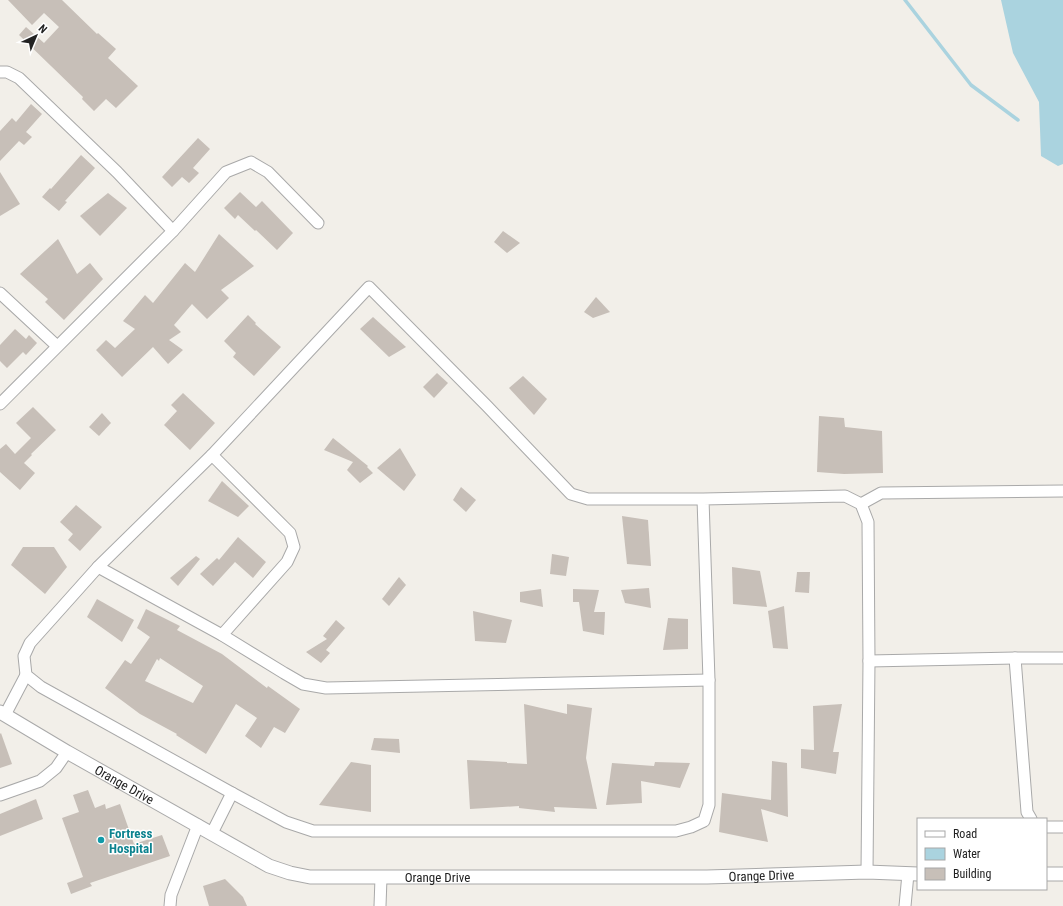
<svg xmlns="http://www.w3.org/2000/svg" width="1063" height="906" viewBox="0 0 1063 906" font-family="'Roboto Condensed',sans-serif">
<style>
.water{fill:#aad3df}
.lines{fill:none;stroke-linecap:round;stroke-linejoin:round}
.stream{stroke:#aad3df;stroke-width:3.5}
.building{fill:#c7bfb8;fill-rule:evenodd}
.minor-casing{stroke:#a9a9a9;stroke-width:13}
.tertiary-casing{stroke:#a9a9a9;stroke-width:15}
.minor{stroke:#fff;stroke-width:11}
.tertiary{stroke:#fff;stroke-width:13}
.culture-dot{fill:#0f9aa8;stroke:#fff;stroke-width:1.5}
.labels{text-anchor:middle;stroke-width:3;stroke-linejoin:round;paint-order:stroke}
.street-label{font-size:13px;fill:#222;stroke:#fff}
.culture-label{font-size:13px;font-weight:bold;fill:#0d838f;stroke:#fff;text-anchor:start}
</style>
<rect width="100%" height="100%" fill="#f2efe9"/>
<!-- water -->
<polygon class="water" points="1001,0 1063,0 1063,164 1058,166 1041,156 1039,102 1013,53"/>
<g class="lines">
<!-- stream -->
<polyline class="stream" points="905,0 971,85 1018,120"/>
</g>
<!-- building -->
<g class="building">
<polygon points="8,0 62,0 97,34 98,33 116,49 108,58 138,86 116,108 106,99 94,111 82,99 83,97 19,35 26,27 44,43 59,27 44,13 32,25"/>
<polygon points="31,104 42,114 26,132 32,137 24,145 19,141 0,161 0,131 12,118 16,122"/>
<polygon points="198,138 210,149 193,168 199,173 189,183 182,177 172,187 162,177"/>
<polygon points="81,155 95,168 65,201 67,202 59,211 42,197 50,188 51,189"/>
<polygon points="0,172 20,204 0,216"/>
<polygon points="240,192 256,207 262,201 293,233 277,250 256,230 255,231 238,215 235,219 224,208"/>
<polygon points="108,193 127,208 100,236 80,216"/>
<polygon points="503,231 520,243 507,253 494,242"/>
<polygon points="219,234 254,266 221,290 229,298 207,319 192,304 174,325 181,332 169,340 183,350 168,364 153,347 122,377 96,350 106,340 115,348 135,329 123,321 145,295 153,303 185,263 195,272"/>
<polygon points="58,239 77,274 90,263 103,279 64,320 45,302 48,299 20,274"/>
<polygon points="596,297 610,312 593,318 584,312"/>
<polygon points="248,315 256,323 255,324 281,347 254,376 233,357 236,353 224,341"/>
<polygon points="373,317 406,347 389,357 360,329"/>
<polygon points="15,329 26,339 29,335 37,343 26,355 23,352 7,368 0,361 0,345"/>
<polygon points="437,373 448,383 434,398 423,387"/>
<polygon points="523,376 547,399 534,415 509,388"/>
<polygon points="183,393 215,423 190,450 164,425 177,411 171,405"/>
<polygon points="33,407 56,430 31,454 32,455 24,463 35,473 20,490 0,472 0,449 6,444 15,454 31,438 16,423"/>
<polygon points="102,413 111,423 99,436 89,427"/>
<polygon points="819,416 844,418 845,427 882,431 883,473 844,474 817,472"/>
<polygon points="333,438 368,466 367,467 373,473 360,483 347,470 353,462 324,450"/>
<polygon points="400,448 416,475 404,491 377,468"/>
<polygon points="222,481 249,506 238,517 208,501"/>
<polygon points="461,487 476,500 466,512 453,500"/>
<polygon points="76,505 102,527 80,551 68,540 73,534 60,522"/>
<polygon points="622,516 648,520 651,566 627,564"/>
<polygon points="238,537 266,562 253,578 235,562 213,586 200,574 217,558 219,560"/>
<polygon points="23,547 54,547 67,567 45,594 11,565"/>
<polygon points="552,554 569,557 566,576 550,574"/>
<polygon points="196,556 200,559 178,586 170,578"/>
<polygon points="732,567 760,571 767,607 733,604"/>
<polygon points="797,572 810,572 809,593 795,592"/>
<polygon points="399,577 406,585 389,606 382,599"/>
<polygon points="649,588 651,608 625,603 621,590"/>
<polygon points="541,589 543,607 520,602 520,592"/>
<polygon points="573,589 599,590 594,612 605,612 604,635 583,631 579,602 573,602"/>
<polygon points="97,599 134,620 122,642 87,617"/>
<polygon points="784,606 788,649 773,648 768,611"/>
<path d="M146,609L180,626L177,630L222,654L267,688L268,686L300,709L285,733L274,727L261,748L245,736L257,718L236,704L206,754L176,735L177,734L140,714L105,688L125,660L131,664L150,637L137,628ZM160,658L203,686L193,703L145,681L157,659L159,661Z"/>
<polygon points="473,611 512,620 506,643 475,641"/>
<polygon points="668,618 688,619 688,649 663,650"/>
<polygon points="336,620 345,628 326,650 330,653 321,663 306,652 327,639 323,636"/>
<polygon points="524,704 567,714 567,704 592,708 586,758 597,809 554,807 555,812 519,808 519,806 470,809 467,760 507,762 507,763 527,764"/>
<polygon points="842,704 833,752 839,752 836,774 801,768 801,749 814,750 813,706"/>
<polygon points="1,733 12,764 0,768 0,734"/>
<polygon points="374,738 399,739 400,753 371,750"/>
<polygon points="772,761 787,763 788,817 761,809 768,842 719,832 722,793 771,800"/>
<polygon points="351,762 371,765 371,812 319,805"/>
<polygon points="655,762 690,763 680,788 641,781 642,803 606,805 612,763 654,766"/>
<polygon points="88,790 95,808 105,804 106,809 120,804 134,844 162,835 170,856 90,883 92,886 71,894 67,883 83,877 62,818 79,812 73,795"/>
<polygon points="36,799 43,819 0,836 0,814"/>
<polygon points="225,879 243,897 247,906 209,906 203,886"/>
</g>
<g class="lines">
<defs>
<g id="minor">
<polyline points="0,72 7,72 19,78 117,172 173,231 0,404"/>
<polyline points="173,231 226,172 251,162 268,172 318,223"/>
<polyline points="0,293 57,346"/>
<polyline points="212,455 290,533 294,547 287,562 222,635"/>
<polyline points="703,499 709,680 709,805 704,821 691,827 676,831 313,831 286,822 232,793 41,687 26,675 24,656 30,643 98,567 212,455 369,287 487,406 571,494 588,499 703,499 845,496 861,504 868,522 869,661 867,872"/>
<polyline points="861,504 881,493 1063,491"/>
<polyline points="98,567 222,635 284,673 303,684 326,688 709,680"/>
<polyline points="1015,658 1027,812 1031,819"/>
<polyline points="869,661 1015,658 1063,658"/>
<polyline points="5,715 26,675"/>
<polyline points="0,795 40,781 56,768 67,752"/>
<polyline points="1046,827 1063,827"/>
<polyline points="212,833 232,793"/>
<polyline points="170,906 171,895 198,825"/>
<polyline points="380,906 381,878"/>
<polyline points="905,906 908,874"/>
</g>
<g id="tertiary">
<path id="s1" d="M0,712L67,752L269,866L290,873L310,877H707L867,872L918,874"/>
<polyline points="1046,874 1063,874"/>
</g>
</defs>
<!-- minor casing -->
<use href="#minor" class="minor-casing"/>
<!-- tertiary casing -->
<use href="#tertiary" class="tertiary-casing"/>
<!-- minor -->
<use href="#minor" class="minor"/>
<!-- tertiary -->
<use href="#tertiary" class="tertiary"/>
</g>
<!-- markers -->
<circle class="culture-dot" cx="101" cy="840" r="4"/>
<g class="labels">
<!-- street labels -->
<g class="street-label">
<text dy="5" stroke="none"><textPath href="#s1" startOffset="144">Orange Drive</textPath></text>
<text dy="5" stroke="none"><textPath href="#s1" startOffset="804">Orange Drive</textPath></text>
<text dy="5" stroke="none"><textPath href="#s1" startOffset="480">Orange Drive</textPath></text>
</g>
<!-- culture labels -->
<g class="culture-label">
<text x="109" y="838">Fortress<tspan x="109" dy="15">Hospital</tspan></text>
</g>
</g>
<!-- legend -->
<rect x="917" y="818" width="130" height="72" fill="#ffffff" stroke="#a7a7a7"/>
<rect x="925" y="831" width="20" height="6" fill="#ffffff" stroke="#a7a7a7"/>
<text x="953" y="838" font-size="12" fill="#222222">Road</text>
<rect x="925" y="848" width="20" height="12" fill="#aad3df" stroke="#a7a7a7"/>
<text x="953" y="858" font-size="12" fill="#222222">Water</text>
<rect x="925" y="868" width="20" height="12" fill="#c7bfb8" stroke="#a7a7a7"/>
<text x="953" y="878" font-size="12" fill="#222222">Building</text>
<!-- north arrow -->
<g transform="translate(36 36) rotate(44)" stroke="#ffffff" stroke-width="3" paint-order="stroke">
<path d="M0-3L7 15L0 10L-7 15Z" fill="#222222"/>
<text y="-6" font-size="11" font-weight="bold" text-anchor="middle" fill="#222222">N</text>
</g>
</svg>
